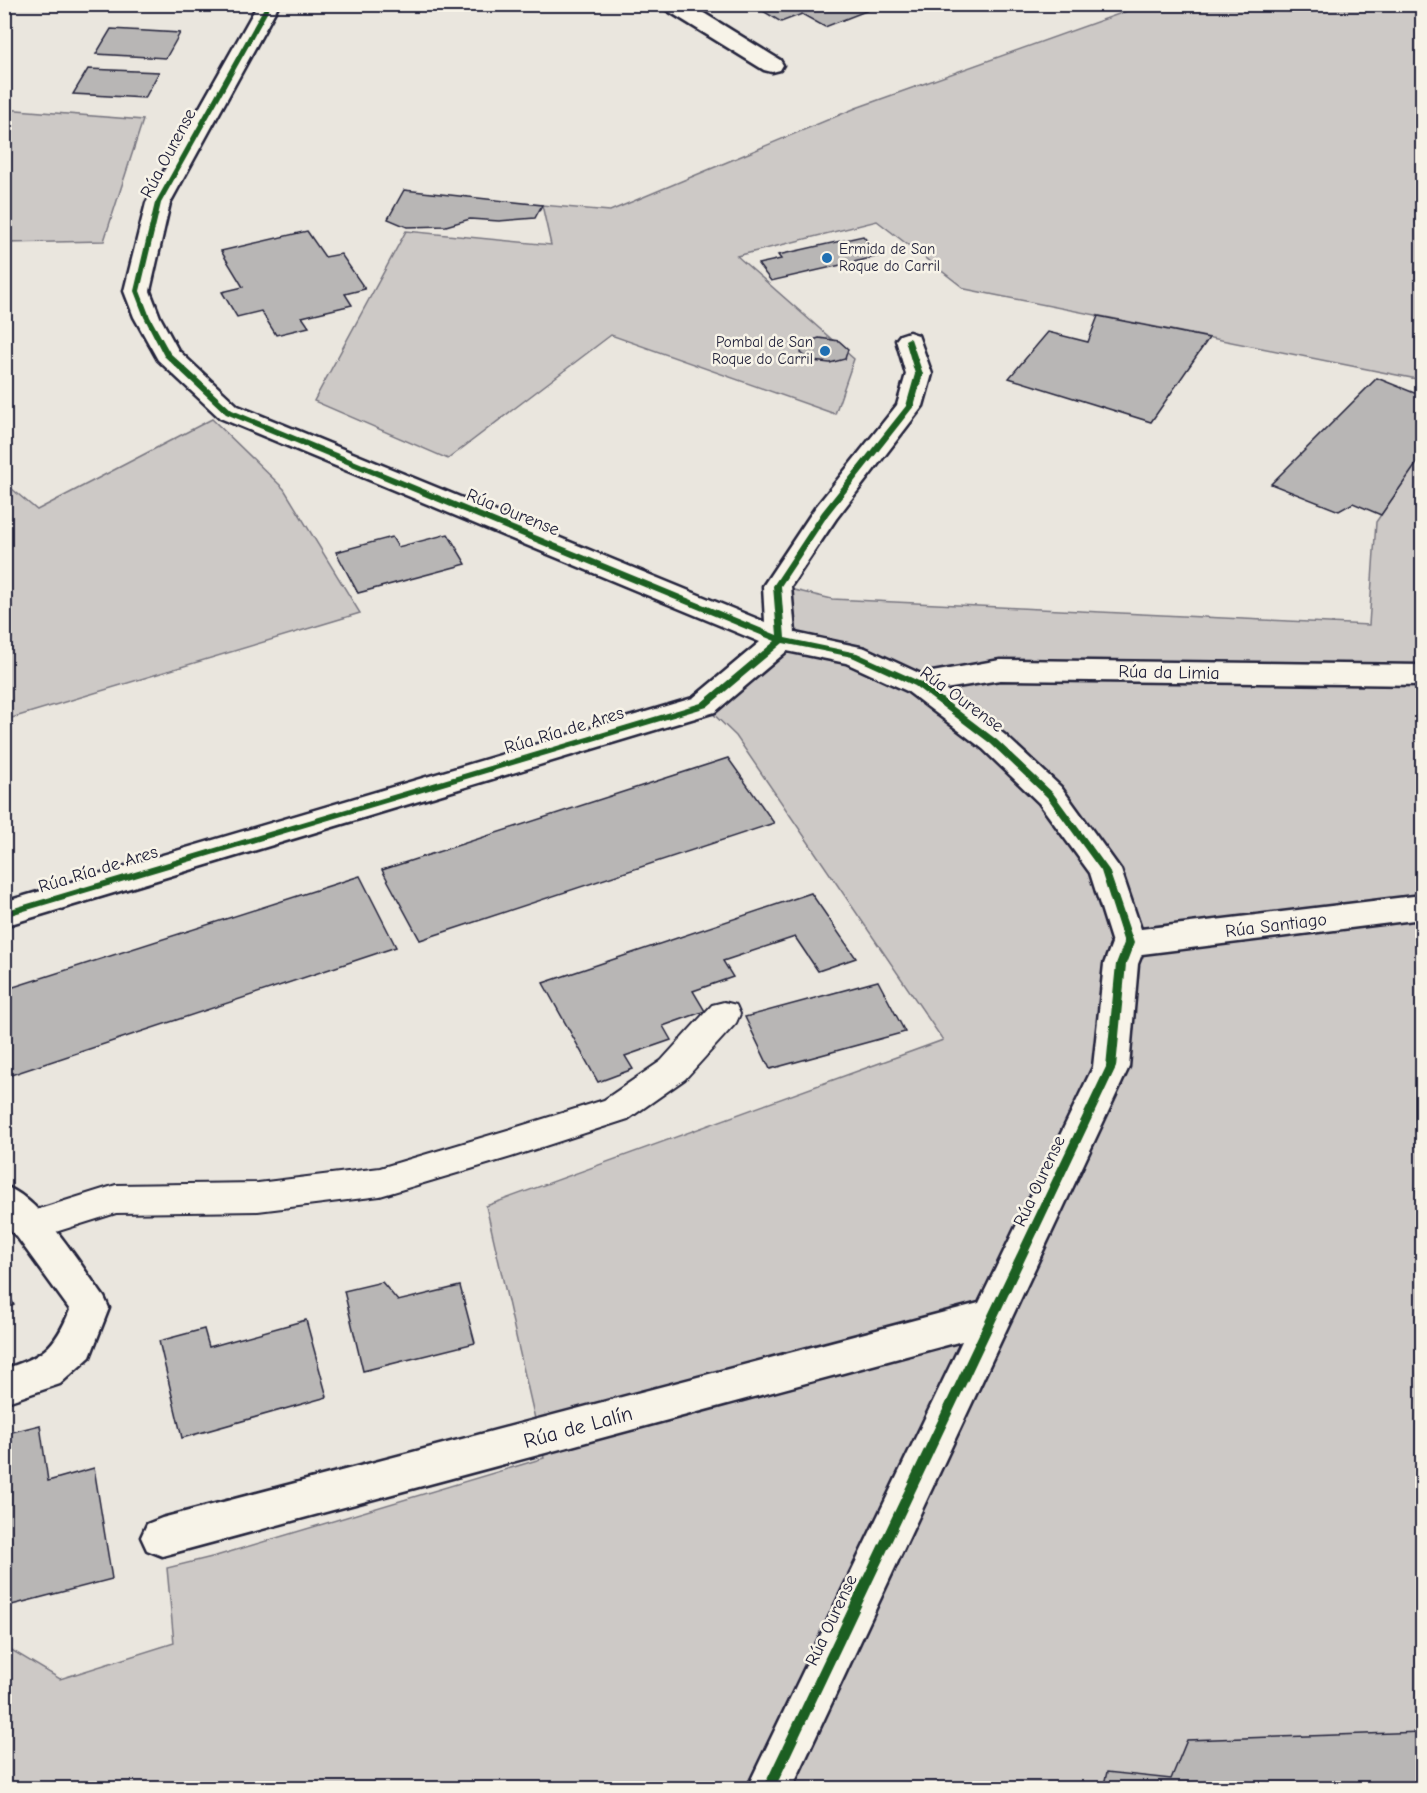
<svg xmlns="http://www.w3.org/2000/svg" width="1427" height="1793" viewBox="0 0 1427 1793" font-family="'Comic Neue',sans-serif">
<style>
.green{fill:#cdc9c6;stroke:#787680;stroke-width:1.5}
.building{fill:#b8b6b5;stroke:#22223b;stroke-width:1.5}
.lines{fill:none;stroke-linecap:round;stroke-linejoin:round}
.lane-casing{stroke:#22223b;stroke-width:4}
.street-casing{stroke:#22223b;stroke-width:5}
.lane{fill:#f7f3e8;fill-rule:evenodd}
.street{fill:#f7f3e8;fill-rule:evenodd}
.cycleway-casing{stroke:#f7f3e8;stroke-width:4}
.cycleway{fill:#1b5e20;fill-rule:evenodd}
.poi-dot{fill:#1f6fb2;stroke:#f7f3e8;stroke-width:2}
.labels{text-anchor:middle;stroke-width:5;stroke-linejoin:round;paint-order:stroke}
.far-poi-label{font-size:15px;fill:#22223b;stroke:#f7f3e8;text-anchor:start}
.street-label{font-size:18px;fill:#22223b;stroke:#f7f3e8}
.near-street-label{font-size:21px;fill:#22223b;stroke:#f7f3e8}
</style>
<rect width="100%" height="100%" fill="#eae6de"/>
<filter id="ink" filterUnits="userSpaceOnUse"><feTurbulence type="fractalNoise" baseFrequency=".0167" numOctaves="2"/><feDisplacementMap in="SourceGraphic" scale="12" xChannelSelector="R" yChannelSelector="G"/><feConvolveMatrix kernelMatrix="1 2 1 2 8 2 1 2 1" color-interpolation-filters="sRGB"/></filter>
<g filter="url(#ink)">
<!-- green -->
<g class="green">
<polygon points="1144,5 1422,5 1422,380 965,289 877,221 737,256 854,359 835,414 611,335 448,459 314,401 406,231 551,245 542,205 610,211 856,108"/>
<polygon points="4,109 143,120 104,241 5,243"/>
<polygon points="212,419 284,489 360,613 5,720 5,483 37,510"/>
<polygon points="1422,455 1422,1788 5,1788 5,1646 60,1679 174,1643 167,1568 216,1556 544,1458 486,1206 943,1040 736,736 704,705 780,640 777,586 832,599 1369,625 1376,522"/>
</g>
<!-- building -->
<g class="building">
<polygon points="756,4 884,4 825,27 802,14 781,22 753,5"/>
<polygon points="111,29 180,33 166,58 96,54"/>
<polygon points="88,69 159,72 145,98 73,94"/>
<polygon points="404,190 542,205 535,218 499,221 470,219 446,226 407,227 388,219"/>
<polygon points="307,231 325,257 341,254 365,289 345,294 352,305 302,317 309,327 276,335 261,311 237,317 222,292 243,287 221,251"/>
<polygon points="863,236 880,256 771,281 758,264 781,259 778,255"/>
<polygon points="1098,316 1209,338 1151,422 1009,378 1048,332 1088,342"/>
<polygon points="819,338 839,341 848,349 845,359 830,363 812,361 801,353 804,343"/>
<polygon points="1377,378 1422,396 1422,456 1381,515 1353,503 1339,511 1271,484"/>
<polygon points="448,534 466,564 358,593 336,552 392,537 398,547"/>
<polygon points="728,758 774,823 420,940 382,870"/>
<polygon points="360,876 396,947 5,1077 4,990"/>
<polygon points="811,893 856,958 818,971 795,937 723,961 733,977 693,991 705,1011 663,1026 671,1040 625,1056 633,1069 598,1082 543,983"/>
<polygon points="878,981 905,1032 770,1069 745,1017"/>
<polygon points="382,1282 398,1301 460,1286 475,1343 363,1371 344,1291"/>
<polygon points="4,1284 14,1305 4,1309"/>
<polygon points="306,1320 327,1397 182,1438 159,1341 204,1329 209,1347"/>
<polygon points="40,1425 48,1481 94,1468 112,1579 4,1607 4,1434"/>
<polygon points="1422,1732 1422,1788 1103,1788 1107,1772 1171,1779 1187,1740"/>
</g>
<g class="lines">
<defs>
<polygon id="lane" points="724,1002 736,1005 740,1014 736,1023 685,1079 628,1119 511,1157 380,1196 258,1211 116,1213 30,1240 17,1236 12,1226 17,1216 116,1185 258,1183 380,1168 511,1129 604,1100 661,1061 712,1005"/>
<g id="street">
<polygon points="258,4 279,4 170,203 150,291 160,317 178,350 238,406 765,622 763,586 815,508 897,405 906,374 896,340 900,335 909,332 918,335 932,374 923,406 836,519 791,586 795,633 865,648 921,674 1000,660 1422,665 1422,685 1000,680 945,689 1005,735 1061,787 1121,870 1141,929 1422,895 1422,919 1142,954 1138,964 1129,1067 792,1788 747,1788 962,1341 162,1556 147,1550 141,1537 147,1524 162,1518 979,1303 1093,1067 1104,964 1112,943 1090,873 1039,803 983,749 907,691 846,663 787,651 715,712 4,926 4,902 693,698 760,642 220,418 158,360 134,317 124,291 146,203"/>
<polygon points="663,4 689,4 780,60 783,65 780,70 772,72 764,70 665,9"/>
<path d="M4,1186C41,1198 80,1265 104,1297L109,1308L90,1357L60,1384L4,1403V1369C42,1357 55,1348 70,1310L17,1237L4,1225Z"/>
</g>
</defs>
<!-- lane casing -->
<use href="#lane" class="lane-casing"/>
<!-- street casing -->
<use href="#street" class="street-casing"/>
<!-- lane -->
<use href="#lane" class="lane"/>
<!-- street -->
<use href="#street" class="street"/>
<defs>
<polygon id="cycleway" points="266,4 272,4 161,203 140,291 150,317 170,353 232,410 777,635 773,586 822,512 906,406 915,374 905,340 909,338 911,339 923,374 914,406 828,515 781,586 785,638 857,653 921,682 997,740 1053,793 1109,870 1134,943 1126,964 1116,1067 775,1788 763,1788 1106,1067 1116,964 1124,943 1101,871 1047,797 991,744 915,686 852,657 783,643 707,707 4,917 4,911 701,703 775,641 226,414 164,356 144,317 134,291 155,203"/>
</defs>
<!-- cycleway casing -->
<use href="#cycleway" class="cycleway-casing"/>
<!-- cycleway -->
<use href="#cycleway" class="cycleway"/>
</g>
</g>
<!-- markers -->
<g class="poi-dot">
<circle cx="827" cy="258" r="6"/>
<circle cx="825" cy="351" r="6"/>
</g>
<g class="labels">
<!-- far-poi labels -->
<g class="far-poi-label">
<text x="839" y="254">Ermida de San<tspan x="839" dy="17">Roque do Carril</tspan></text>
<text x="813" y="347" text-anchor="end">Pombal de San<tspan x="813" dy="17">Roque do Carril</tspan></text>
</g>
<!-- street labels -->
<g class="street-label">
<text transform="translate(168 153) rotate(-62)" y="6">Rúa Ourense</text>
<text transform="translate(513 512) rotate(22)" y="6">Rúa Ourense</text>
<text transform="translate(1169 672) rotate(1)" y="6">Rúa da Limia</text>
<text transform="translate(962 699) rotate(36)" y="6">Rúa Ourense</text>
<text transform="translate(564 730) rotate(-17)" y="6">Rúa Ría de Ares</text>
<text transform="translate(98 869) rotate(-17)" y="6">Rúa Ría de Ares</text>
<text transform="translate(1276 925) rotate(-7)" y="6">Rúa Santiago</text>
<text transform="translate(1039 1181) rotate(-65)" y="6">Rúa Ourense</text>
<text transform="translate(831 1620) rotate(-65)" y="6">Rúa Ourense</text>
</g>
<!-- near-street labels -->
<g class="near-street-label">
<text transform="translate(578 1427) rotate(-15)" y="7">Rúa de Lalín</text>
</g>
</g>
<!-- margin -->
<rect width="1427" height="1793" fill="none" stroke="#f7f3e8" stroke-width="24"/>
<rect x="12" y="12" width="1403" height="1769" fill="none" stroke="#22223b" stroke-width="2" filter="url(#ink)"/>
</svg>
